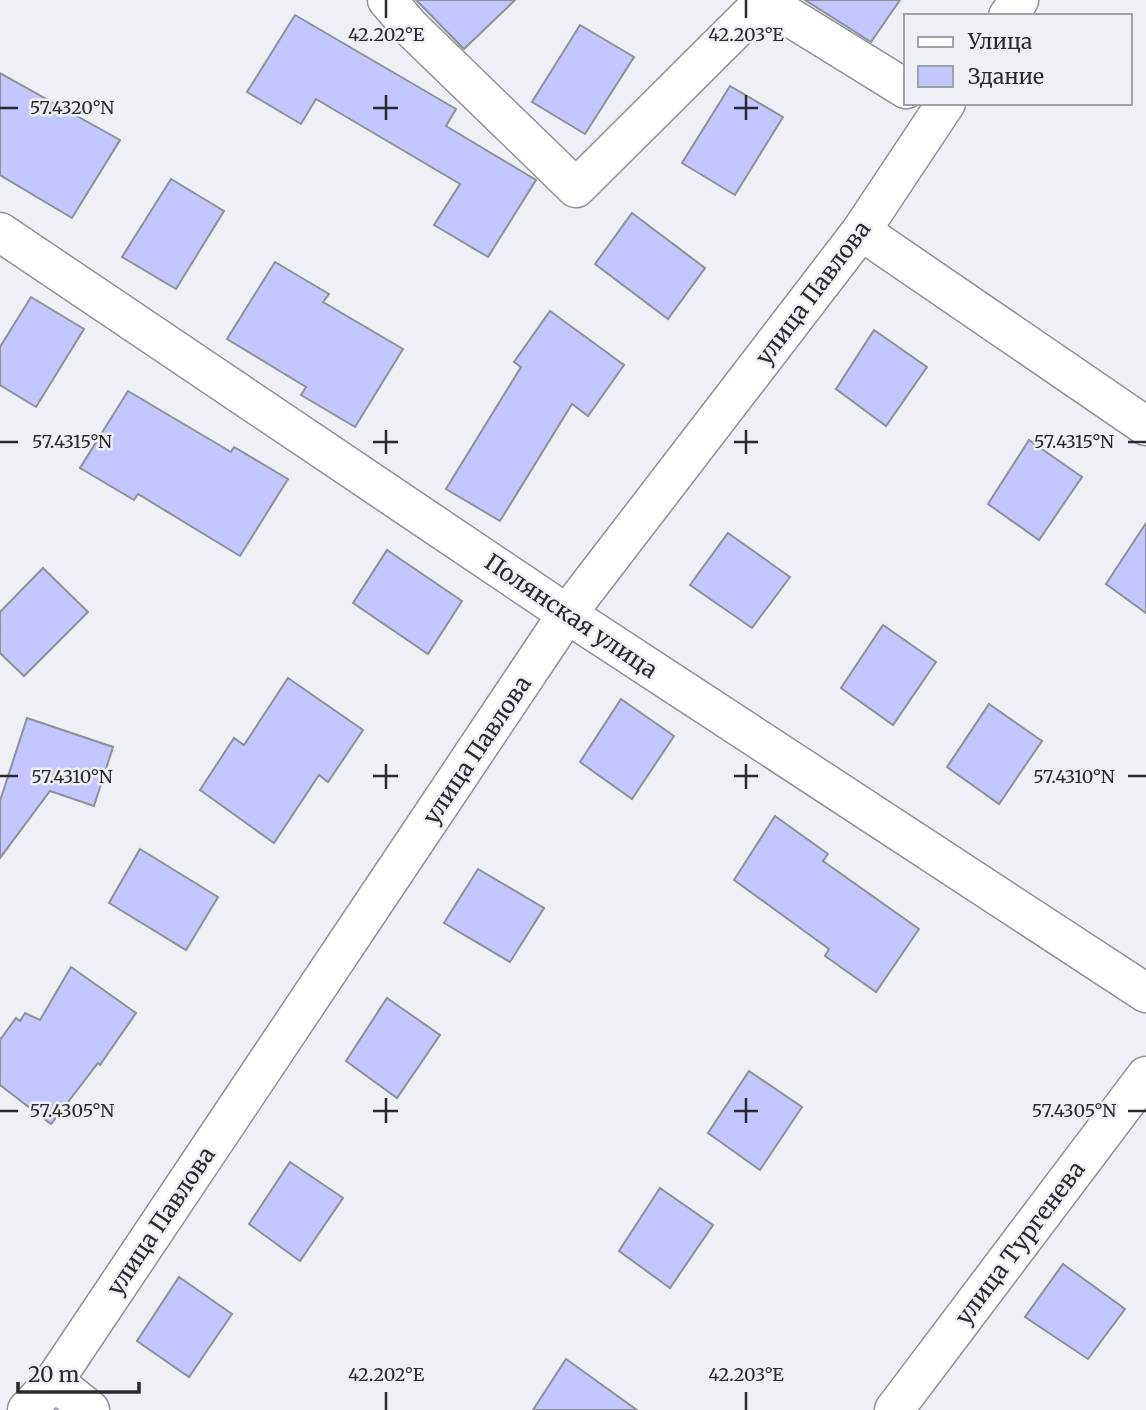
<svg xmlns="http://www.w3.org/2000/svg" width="1146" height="1410" viewBox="0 0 1146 1410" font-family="Merriweather,serif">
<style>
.building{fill:#c4c6ff;stroke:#8f9096;stroke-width:2}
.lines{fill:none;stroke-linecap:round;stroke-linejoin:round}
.minor-casing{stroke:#8f8f95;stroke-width:41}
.minor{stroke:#fff;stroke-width:38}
.ticks{fill:none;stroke:#2a2a2d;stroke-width:2.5}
.labels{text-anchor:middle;stroke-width:5;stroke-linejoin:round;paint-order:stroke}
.street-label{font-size:23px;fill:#2a2a2d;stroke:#eff0f6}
.ticks-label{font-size:18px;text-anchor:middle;fill:#2a2a2d;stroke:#eff0f6;stroke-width:5;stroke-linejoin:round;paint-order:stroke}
</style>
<rect width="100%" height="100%" fill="#eff0f6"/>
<!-- building -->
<g class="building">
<polygon points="416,0 515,0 464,49"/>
<polygon points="805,0 900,0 871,42"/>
<polygon points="295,15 456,109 446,126 536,180 488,257 434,225 460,184 316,99 301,124 247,92"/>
<polygon points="580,25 634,57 585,134 532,102"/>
<polygon points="0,73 120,140 72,218 0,175"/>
<polygon points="730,86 783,117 735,195 682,163"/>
<polygon points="171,179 224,211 176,289 122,257"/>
<polygon points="632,213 705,268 668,319 595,264"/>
<polygon points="275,262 329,294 323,302 403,349 355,427 301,395 306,387 227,339"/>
<polygon points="31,297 84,329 36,407 0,385 0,347"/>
<polygon points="550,311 624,365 588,416 572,404 500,521 446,489 521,367 514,362"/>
<polygon points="874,330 927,367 886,426 836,389"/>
<polygon points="128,391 231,452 234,447 288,479 240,556 138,494 134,500 80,468"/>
<polygon points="1029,440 1082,477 1039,540 988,504"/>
<polygon points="1146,523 1146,613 1106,584"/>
<polygon points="728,533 790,577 752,628 690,585"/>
<polygon points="387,550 462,601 428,654 353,603"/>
<polygon points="43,568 88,612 24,676 0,653 0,612"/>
<polygon points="883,625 936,662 893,725 841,688"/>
<polygon points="288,678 363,730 328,782 319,775 274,843 200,790 234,738 244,745"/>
<polygon points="621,699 674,736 632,799 580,762"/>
<polygon points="989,704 1042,741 999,804 947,767"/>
<polygon points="27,718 113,747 94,806 50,791 0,858 0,801"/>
<polygon points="775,816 828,854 823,861 919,929 876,992 825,956 829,949 734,880"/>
<polygon points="140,849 218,897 186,950 109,903"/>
<polygon points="478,869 544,908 510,962 444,923"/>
<polygon points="71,967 136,1013 100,1065 98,1063 51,1124 0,1085 0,1040 16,1018 20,1021 25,1013 40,1020"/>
<polygon points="387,998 440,1035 397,1098 346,1061"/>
<polygon points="749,1071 802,1107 760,1170 708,1133"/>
<polygon points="290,1162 343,1198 300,1261 249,1224"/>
<polygon points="660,1188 713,1225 670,1288 619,1251"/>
<polygon points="1063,1264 1125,1309 1088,1359 1025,1317"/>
<polygon points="179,1277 232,1314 189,1377 137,1341"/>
<polygon points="566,1359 637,1410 533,1410"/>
</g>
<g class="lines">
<defs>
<g id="minor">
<polyline points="387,0 411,28 576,188 764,1"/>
<polyline points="762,0 906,89"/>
<polyline points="1008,16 1019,0"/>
<polyline points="861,231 1146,426"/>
<polyline points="0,232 567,614 1146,993"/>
<polyline points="54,1381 90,1410"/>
<polyline points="27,1410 54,1381 567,614 861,231 946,103"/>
<polyline points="894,1410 1146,1076"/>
</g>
</defs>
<!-- minor casing -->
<use href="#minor" class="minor-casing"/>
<!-- minor -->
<use href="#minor" class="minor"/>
</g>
<!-- ticks -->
<path class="ticks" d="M386,0V18M746,0V18M386,95V120M746,95V120M0,108H18M373,108H398M734,108H758M386,430V454M746,430V454M0,442H18M373,442H398M734,442H758M1128,442H1146M386,764V789M746,764V789M0,776H18M373,776H398M734,776H758M1128,776H1146M386,1098V1123M746,1098V1123M0,1111H18M373,1111H398M734,1111H758M1128,1111H1146M386,1392V1410M746,1392V1410"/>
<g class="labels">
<!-- street labels -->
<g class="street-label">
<text transform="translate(813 293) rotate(-53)" y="8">улица Павлова</text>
<text transform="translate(571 616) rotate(34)" y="8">Полянская улица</text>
<text transform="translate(477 750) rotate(-56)" y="8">улица Павлова</text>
<text transform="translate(161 1221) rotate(-56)" y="8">улица Павлова</text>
<text transform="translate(1020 1243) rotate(-53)" y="8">улица Тургенева</text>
</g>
</g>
<g class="ticks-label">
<text x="386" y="41">42.202°E</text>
<text x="746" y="41">42.203°E</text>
<text x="72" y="114">57.4320°N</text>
<text x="72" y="448">57.4315°N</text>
<text x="1074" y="448">57.4315°N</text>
<text x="72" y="783">57.4310°N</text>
<text x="1074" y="783">57.4310°N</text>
<text x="72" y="1117">57.4305°N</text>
<text x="1074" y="1117">57.4305°N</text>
<text x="386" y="1381">42.202°E</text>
<text x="746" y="1381">42.203°E</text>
</g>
<!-- legend -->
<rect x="904" y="14" width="228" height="91" fill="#eff0f6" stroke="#a0a1a6" stroke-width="2"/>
<rect x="918" y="37" width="35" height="10" fill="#ffffff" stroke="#a0a1a6" stroke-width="2"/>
<text x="968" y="49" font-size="21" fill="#2a2a2d">Улица</text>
<rect x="918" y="66" width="35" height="21" fill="#c4c6ff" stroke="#a0a1a6" stroke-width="2"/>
<text x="968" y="84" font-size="21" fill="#2a2a2d">Здание</text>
<!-- scale -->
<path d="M18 1382v10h121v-10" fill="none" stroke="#2a2a2d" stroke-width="3.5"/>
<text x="28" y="1382" font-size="21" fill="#2a2a2d" stroke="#eff0f6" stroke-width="5" paint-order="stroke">20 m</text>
</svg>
